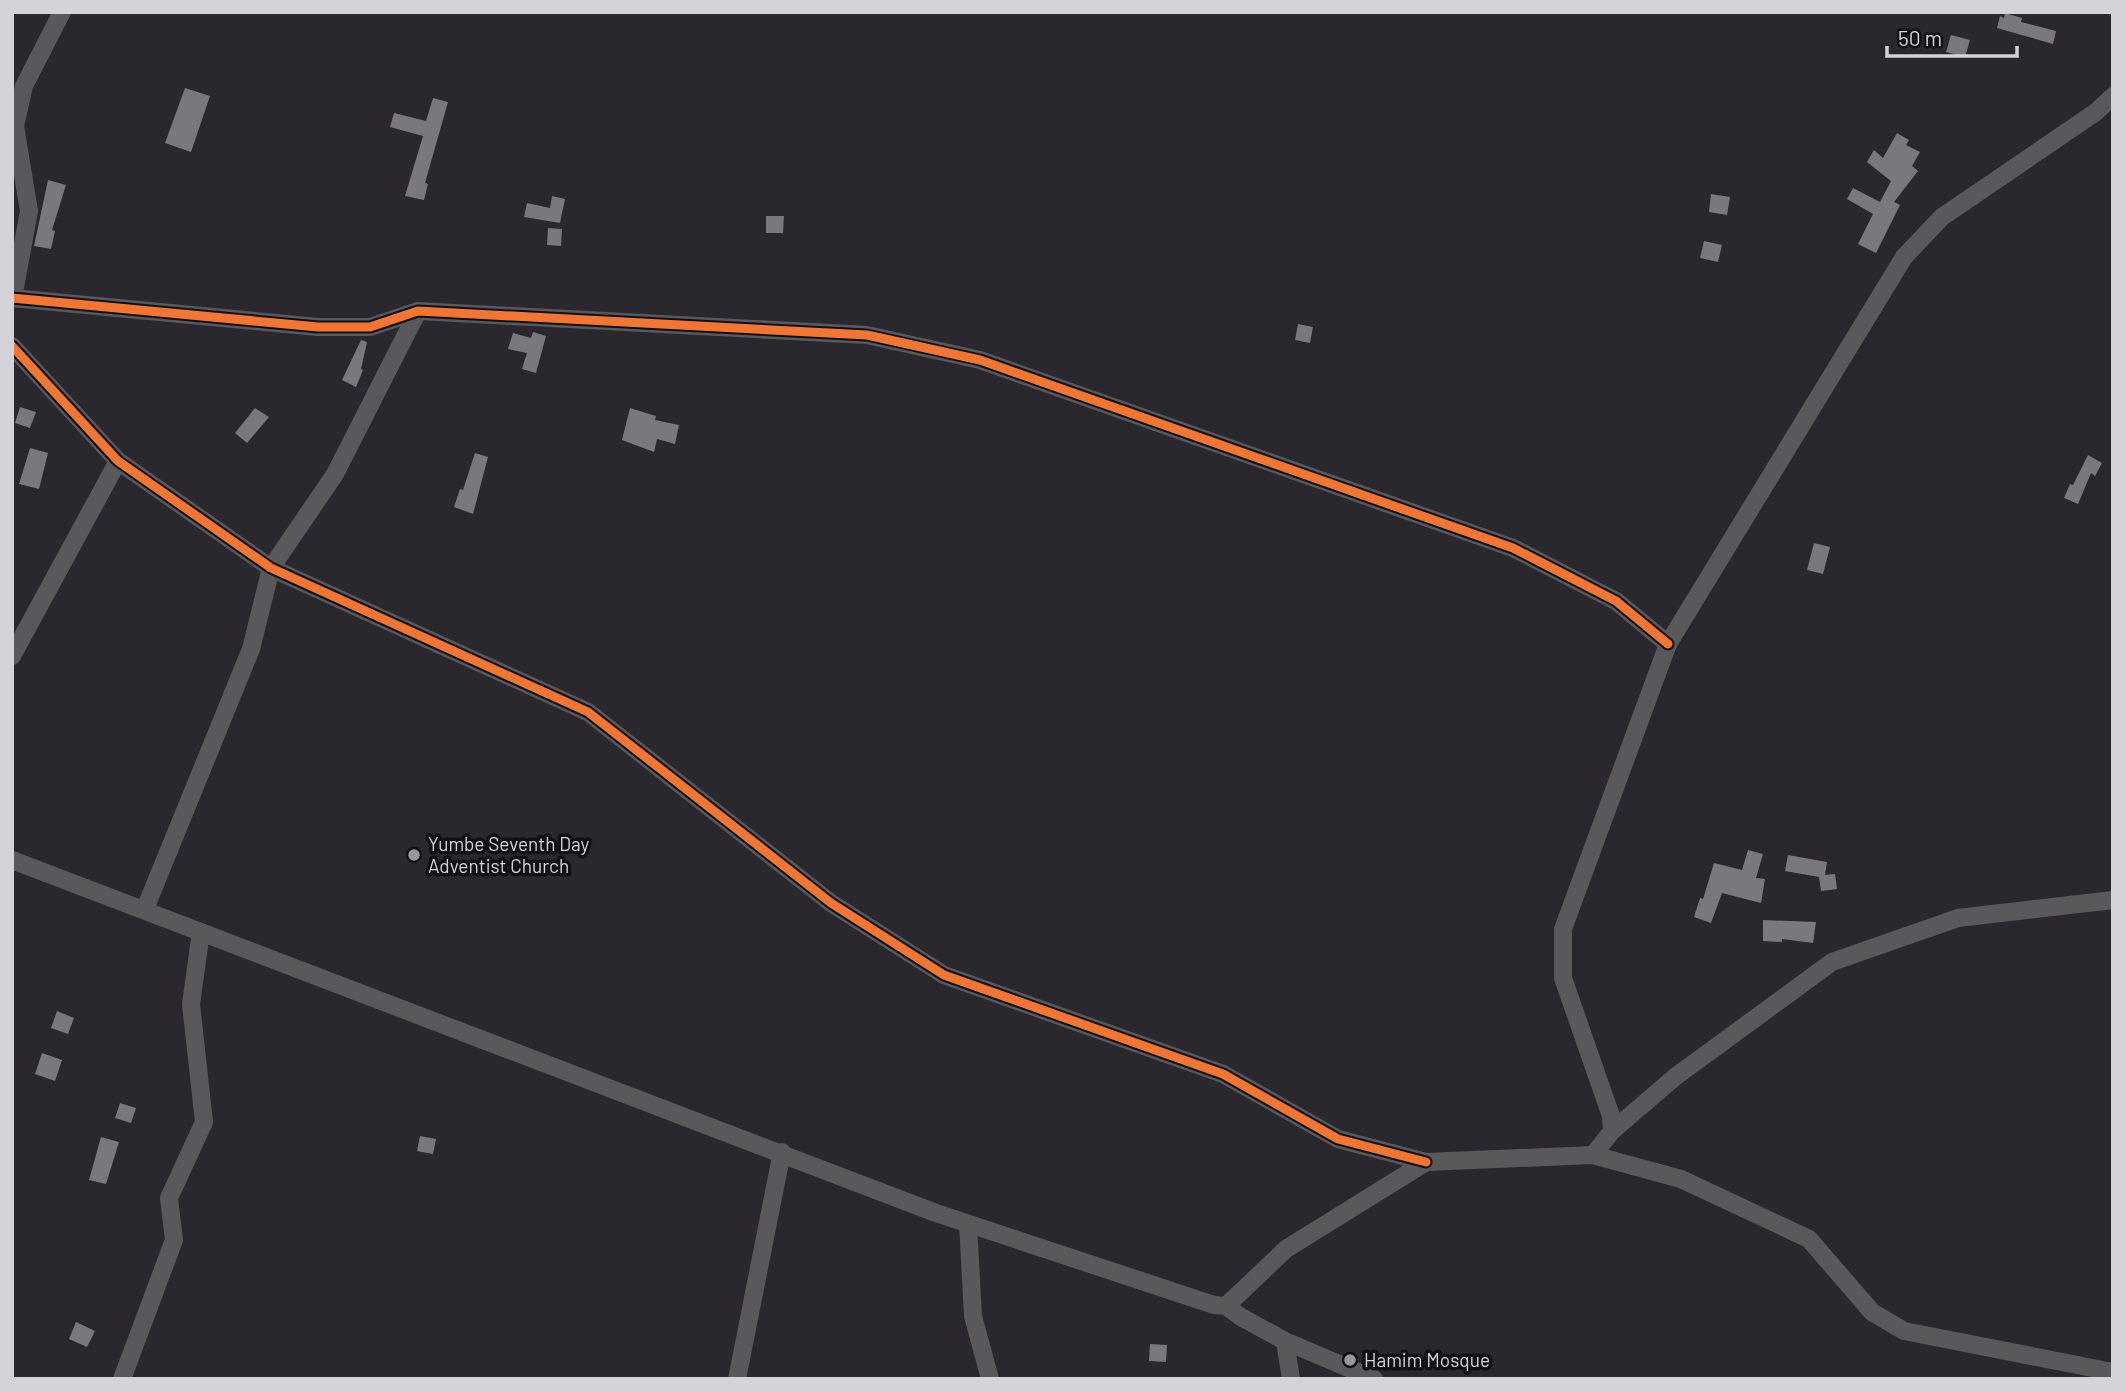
<svg xmlns="http://www.w3.org/2000/svg" width="2125" height="1391" viewBox="0 0 2125 1391" font-family="Barlow,sans-serif">
<style>
.building{fill:#79787d}
.lines{fill:none;stroke-linecap:round;stroke-linejoin:round}
.street{stroke:#59585b;stroke-width:18}
.cycleway-casing{stroke:#111015;stroke-width:13}
.cycleway{stroke:#f07635;stroke-width:9}
.poi-dot{fill:#98979d;stroke:#111015;stroke-width:2.5}
.labels{text-anchor:middle;stroke-width:7;stroke-linejoin:round;paint-order:stroke}
.poi-label{font-size:19px;fill:#d4d3d9;stroke:#111015;text-anchor:start}
</style>
<rect width="100%" height="100%" fill="#2a282e"/>
<!-- building -->
<g class="building">
<polygon points="2005,13 2022,18 2021,22 2056,31 2053,44 1997,28 2000,16 2004,18"/>
<polygon points="1951,35 1970,40 1965,57 1946,52"/>
<polygon points="185,88 210,96 191,152 165,143"/>
<polygon points="433,98 448,102 425,183 428,184 424,200 405,196 423,136 390,127 394,113 426,121"/>
<polygon points="1897,133 1909,140 1906,145 1920,152 1912,166 1918,171 1894,202 1900,205 1876,253 1858,244 1873,214 1847,199 1853,188 1880,202 1891,181 1867,162 1874,150 1883,158"/>
<polygon points="48,180 66,185 52,230 55,231 51,249 34,246"/>
<polygon points="1711,194 1730,197 1727,215 1709,212"/>
<polygon points="552,196 565,199 560,223 524,217 527,203 550,208"/>
<polygon points="766,216 784,216 783,233 766,233"/>
<polygon points="548,228 562,229 561,246 547,245"/>
<polygon points="1704,241 1722,245 1718,262 1700,258"/>
<polygon points="1298,324 1313,327 1310,343 1295,340"/>
<polygon points="533,332 546,336 536,373 522,369 527,353 508,349 513,333 531,338"/>
<polygon points="361,340 367,342 361,369 363,370 356,387 342,380"/>
<polygon points="20,407 36,412 30,428 15,423"/>
<polygon points="255,408 269,417 247,443 235,433"/>
<polygon points="630,408 656,416 655,420 679,425 675,444 657,439 654,452 622,440"/>
<polygon points="30,448 48,453 39,489 19,484"/>
<polygon points="475,453 488,457 473,514 454,507 460,489 463,490"/>
<polygon points="2088,455 2102,463 2095,476 2091,473 2078,504 2064,498 2070,484 2073,485"/>
<polygon points="1814,543 1830,547 1823,574 1807,570"/>
<polygon points="1748,850 1763,854 1756,878 1765,879 1761,903 1722,893 1711,923 1694,917 1700,898 1703,899 1714,863 1742,870"/>
<polygon points="1788,855 1827,862 1825,875 1835,874 1837,889 1821,891 1819,877 1785,871"/>
<polygon points="1763,920 1816,922 1813,943 1782,939 1782,942 1763,941"/>
<polygon points="57,1011 74,1018 68,1034 51,1028"/>
<polygon points="42,1053 62,1060 55,1081 35,1074"/>
<polygon points="120,1103 136,1108 131,1123 115,1118"/>
<polygon points="420,1136 436,1139 433,1154 417,1151"/>
<polygon points="101,1137 119,1142 106,1184 89,1180"/>
<polygon points="76,1322 95,1331 87,1347 69,1339"/>
<polygon points="1150,1344 1167,1345 1166,1362 1149,1361"/>
</g>
<g class="lines">
<!-- street -->
<g class="street">
<polyline points="12,298 318,327 370,327 418,311 867,335 980,360 1513,548 1616,601 1668,644"/>
<polyline points="13,298 29,211 15,126 24,86 62,12"/>
<polyline points="12,346 118,461 271,568 588,712 831,903 944,975 1223,1074 1338,1139 1426,1162"/>
<polyline points="12,656 118,461"/>
<polyline points="12,860 936,1213 1214,1305 1226,1306 1241,1317 1285,1341 1374,1379"/>
<polyline points="145,909 251,649 271,568 335,474 418,311"/>
<polyline points="1612,1131 1611,1116 1563,978 1563,929 1668,644 1904,257 1942,217 2096,112 2113,96"/>
<polyline points="1593,1155 1612,1131 1675,1077 1832,962 1958,918 2113,900"/>
<polyline points="968,1224 973,1316 990,1379"/>
<polyline points="1226,1306 1286,1249 1426,1162 1593,1155 1681,1179 1809,1239 1872,1312 1904,1331 2113,1372"/>
<polyline points="1285,1341 1291,1379"/>
<polyline points="122,1379 174,1240 169,1198 204,1122 191,1004 201,932"/>
<polyline points="737,1379 782,1152"/>
</g>
<defs>
<g id="cycleway">
<polyline points="12,298 318,327 370,327 418,311 867,335 980,360 1513,548 1616,601 1668,644"/>
<polyline points="12,346 118,461 271,568 588,712 831,903 944,975 1223,1074 1338,1139 1426,1162"/>
</g>
</defs>
<!-- cycleway casing -->
<use href="#cycleway" class="cycleway-casing"/>
<!-- cycleway -->
<use href="#cycleway" class="cycleway"/>
</g>
<!-- markers -->
<g class="poi-dot">
<circle cx="414" cy="855" r="7"/>
<circle cx="1350" cy="1360" r="7"/>
</g>
<g class="labels">
<!-- poi labels -->
<g class="poi-label">
<text x="428" y="851">Yumbe Seventh Day<tspan x="428" dy="22">Adventist Church</tspan></text>
<text x="1364" y="1367">Hamim Mosque</text>
</g>
</g>
<!-- border -->
<rect width="2125" height="1391" fill="none" stroke="#d4d3d9" stroke-width="28"/>
<!-- scale -->
<path d="M1887 46v10h130v-10" fill="none" stroke="#d4d3d9" stroke-width="3.5"/>
<text x="1898" y="46" font-size="21" fill="#d4d3d9" stroke="#111015" stroke-width="5" paint-order="stroke">50 m</text>
</svg>
